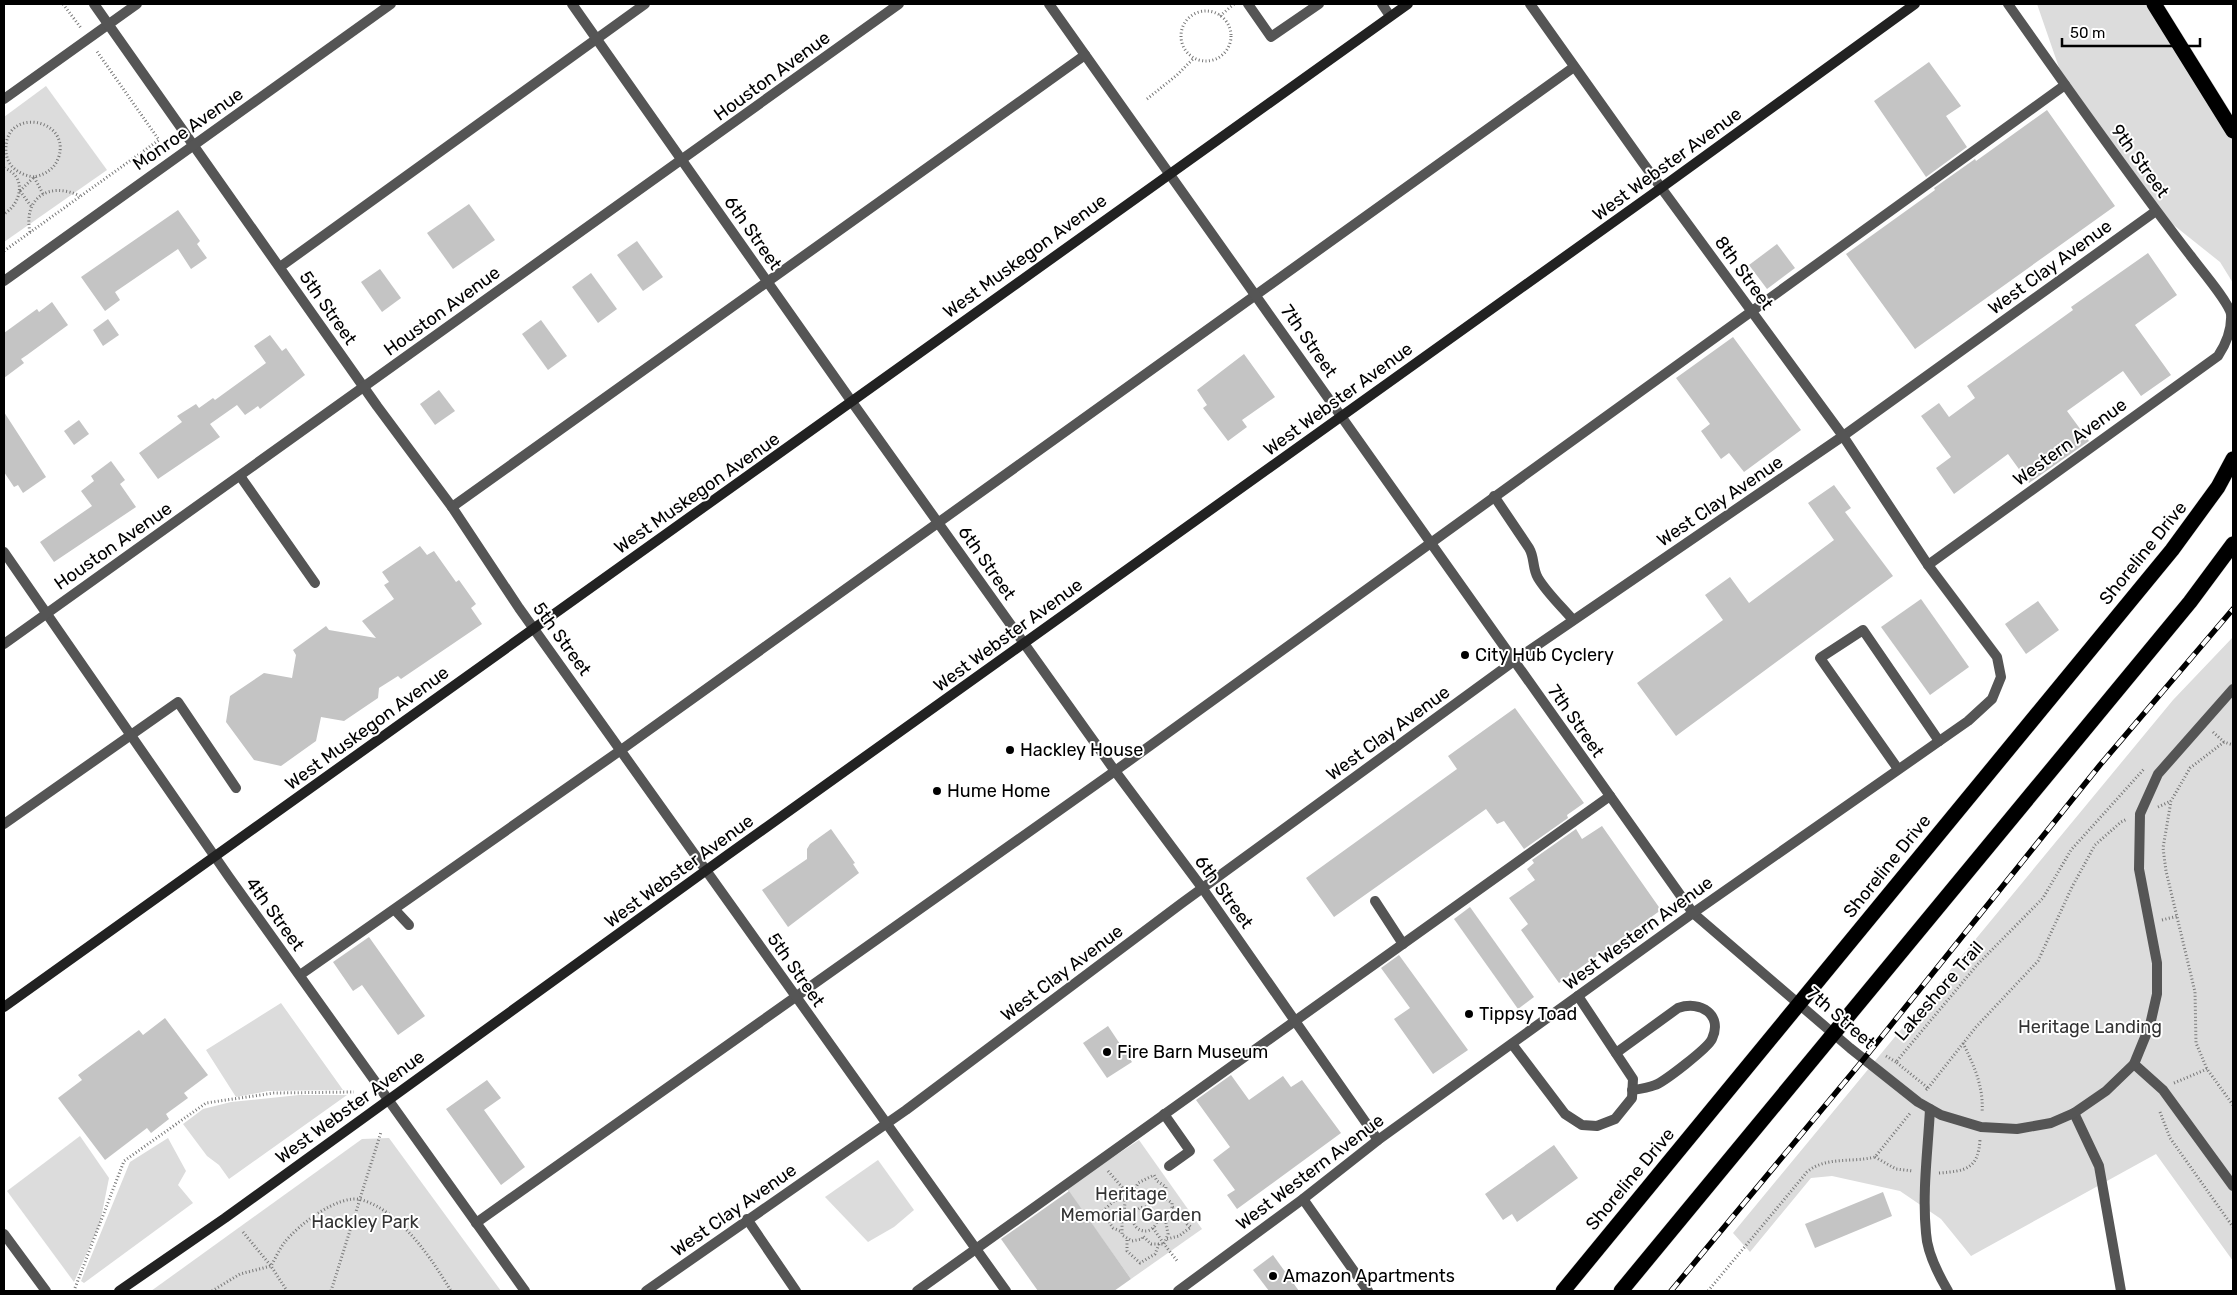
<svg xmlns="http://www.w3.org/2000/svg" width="2237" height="1295" viewBox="0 0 2237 1295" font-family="Rubik,sans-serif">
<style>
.green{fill:#dcdcdc}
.building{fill:#c4c4c4}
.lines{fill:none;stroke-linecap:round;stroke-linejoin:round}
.highway-casing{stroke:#dbdbdb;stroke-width:16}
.path{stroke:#777;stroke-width:3;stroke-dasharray:1 2.5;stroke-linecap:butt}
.lane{stroke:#555;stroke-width:10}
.street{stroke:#555;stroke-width:10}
.secondary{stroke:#222;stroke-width:10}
.highway{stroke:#000;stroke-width:15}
.rail-casing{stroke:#000;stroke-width:5.5}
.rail{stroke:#fff;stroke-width:4;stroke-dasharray:11;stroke-linecap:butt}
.poi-dot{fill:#000;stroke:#fff;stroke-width:2}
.labels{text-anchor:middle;stroke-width:4;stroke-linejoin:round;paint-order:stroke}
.street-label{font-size:18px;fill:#000;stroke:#fff}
.poi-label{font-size:18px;fill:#000;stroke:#fff;text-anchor:start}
.park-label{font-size:18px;fill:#333;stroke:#fff}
</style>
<rect width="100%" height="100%" fill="#fff"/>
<!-- green -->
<g class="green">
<polygon points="2037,4 2154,4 2233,131 2233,283 2220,262 2156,211 2065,85"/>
<polygon points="46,86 107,170 4,242 4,117"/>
<polygon points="2233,637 2233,1261 2156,1154 1971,1256 1941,1219 1900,1191 1832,1176 1811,1178 1750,1252 1733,1233 2173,700"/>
<polygon points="281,1003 343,1090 268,1091 236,1097 206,1050"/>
<polygon points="299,1095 347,1095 229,1179 219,1165 207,1156 183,1124 203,1109 231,1102"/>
<polygon points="80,1136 109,1178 100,1223 74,1282 7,1191"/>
<polygon points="168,1138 186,1171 178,1185 193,1203 84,1283 81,1281 130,1162"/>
<polygon points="389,1138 501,1291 151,1291 362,1139"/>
<polygon points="1139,1140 1202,1229 1131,1279 1066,1188"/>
<polygon points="878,1160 914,1210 894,1227 868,1242 825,1197"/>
</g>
<!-- building -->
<g class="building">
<polygon points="1929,62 1961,106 1946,116 1967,147 1926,177 1874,101"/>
<polygon points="2047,110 2115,206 1915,349 1846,254 1935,190 1934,188 1975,159 1976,161"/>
<polygon points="469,204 495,240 453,269 427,233"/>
<polygon points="178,210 200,241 197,244 207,258 191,269 178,249 115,292 120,300 105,311 81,277"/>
<polygon points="637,241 663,277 643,291 617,255"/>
<polygon points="1777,244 1795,268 1767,289 1749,265"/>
<polygon points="2148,253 2177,295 2135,325 2171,375 2141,396 2123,371 2067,411 2089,441 2029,483 2008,454 1954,494 1936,468 1951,457 1921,416 1939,403 1949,417 1975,398 1967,386 2073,310 2071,307"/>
<polygon points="380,269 401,298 382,312 361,282"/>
<polygon points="591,273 617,309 598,323 572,287"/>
<polygon points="52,302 68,325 27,355 21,359 24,363 4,378 4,333 37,309 39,312"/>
<polygon points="108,319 119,335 103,346 93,330"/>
<polygon points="541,320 567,356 548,370 522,334"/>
<polygon points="270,335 282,351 286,348 305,375 260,409 258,406 245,415 237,405 210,424 220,437 158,479 139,453 182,422 177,416 196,404 199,408 213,398 215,400 266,363 254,346"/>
<polygon points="1733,337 1801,430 1744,472 1729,453 1721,459 1701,431 1710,424 1676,378"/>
<polygon points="1244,354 1275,397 1242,420 1247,427 1228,441 1203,408 1207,405 1197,390"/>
<polygon points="439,390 455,411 435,425 420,404"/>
<polygon points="4,412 46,477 23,493 18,485 14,487 4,472"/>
<polygon points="79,420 89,434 74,445 64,431"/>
<polygon points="111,461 125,480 120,484 136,507 54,562 40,542 92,506 81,491 94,481 91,476"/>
<polygon points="1834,485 1851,508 1845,512 1893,576 1676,736 1637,683 1723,620 1705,595 1730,577 1749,603 1834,540 1808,503"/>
<polygon points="420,546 427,555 434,551 456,582 459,580 476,604 471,608 482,624 401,679 398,676 379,688 378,698 344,721 321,717 316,741 281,766 254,760 226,722 230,696 264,673 292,678 296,655 293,650 326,626 329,630 376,638 362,621 394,599 384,585 389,582 382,572"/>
<polygon points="1921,599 1969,667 1930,695 1881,627"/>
<polygon points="2038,601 2059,630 2026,654 2005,624"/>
<polygon points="1515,708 1584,803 1567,815 1568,818 1524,849 1504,821 1497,824 1486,809 1334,917 1306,878 1457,769 1448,756"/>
<polygon points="1602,826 1661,910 1559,983 1521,930 1528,924 1509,898 1535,880 1527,869 1534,863 1532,860 1576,829 1582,839"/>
<polygon points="831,829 855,863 853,864 859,873 788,927 762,890 807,859 807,849 810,844"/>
<polygon points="1470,907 1534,997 1518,1009 1454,919"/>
<polygon points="369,937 425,1016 398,1035 362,985 353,991 333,962"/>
<polygon points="1399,955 1468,1050 1433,1074 1394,1019 1410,1008 1381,968"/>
<polygon points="165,1018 208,1075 184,1093 188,1098 166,1114 169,1119 151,1133 147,1128 105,1160 58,1098 82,1080 78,1075 139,1030 143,1035"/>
<polygon points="1108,1026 1132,1062 1107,1078 1083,1043"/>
<polygon points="1231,1075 1249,1100 1283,1076 1291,1087 1302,1080 1341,1133 1237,1209 1227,1195 1235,1190 1213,1160 1230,1147 1196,1100"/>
<polygon points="487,1080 501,1098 484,1110 525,1167 501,1185 446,1109"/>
<polygon points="1554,1145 1578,1178 1517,1222 1512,1214 1503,1220 1485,1194"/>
<polygon points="1069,1191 1131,1279 1114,1291 1038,1291 1001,1239"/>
<polygon points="1883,1192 1892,1216 1815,1248 1805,1224"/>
<polygon points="1273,1255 1299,1291 1269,1291 1253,1270"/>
</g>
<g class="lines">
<defs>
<g id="highway">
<polyline points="2154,4 2233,131"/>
<polyline points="1563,1291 2172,550 2218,487 2233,459"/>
<polyline points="1621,1291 2190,602 2233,544"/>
</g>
</defs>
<!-- highway casing -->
<use href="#highway" class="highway-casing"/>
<!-- path -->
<g class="path">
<polyline points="63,4 81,28"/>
<circle cx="1206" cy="36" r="25"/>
<polyline points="1220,16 1234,4"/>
<polyline points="1147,99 1177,75 1194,58"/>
<path d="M4,168C27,176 22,203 4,214"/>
<path d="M34,177C14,174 2,161 7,140C15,109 69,121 59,156C55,169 46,174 34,177L43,194"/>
<polyline points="20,191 33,178"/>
<polyline points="20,191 31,206"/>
<path d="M30,232C23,198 49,181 80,196"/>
<polyline points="4,251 159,140 96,50"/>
<polyline points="2213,732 2224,742 2233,745"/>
<polyline points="2224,742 2190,768 2171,801 2163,848 2166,871 2195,992 2196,1043 2207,1069 2233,1105"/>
<polyline points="2158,807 2171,801"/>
<polyline points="2162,920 2178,916"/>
<path d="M1963,1043C1974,1066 1984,1087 1982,1113"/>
<polyline points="1886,1056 1896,1062"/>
<polyline points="2174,1083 2207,1069"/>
<polyline points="1928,1088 1976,1027 2038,961 2072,887 2095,845 2121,822 2127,819"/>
<polyline points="1926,1090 1928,1088 1896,1062 1977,965 2043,898 2071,850 2144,769"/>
<polyline points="2160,1112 2170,1138 2233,1227"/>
<polyline points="1875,1157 1896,1169 1913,1171"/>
<polyline points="1108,1171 1129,1195"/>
<path d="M1939,1173C1966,1171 1978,1169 1980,1140"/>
<polyline points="1134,1192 1138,1183 1154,1175 1157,1181 1166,1187 1165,1198"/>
<circle cx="1145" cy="1219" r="12"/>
<path d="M1153,1228L1164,1244H1151L1143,1236L1142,1239L1132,1241L1122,1235V1220L1127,1216L1125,1214C1123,1200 1128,1189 1144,1195L1148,1202L1152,1197L1165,1198L1172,1203V1211L1166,1223L1168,1234L1164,1244L1178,1262"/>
<polyline points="1120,1231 1113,1228 1102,1212 1115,1200 1125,1200"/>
<polyline points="243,1232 271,1266 287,1291"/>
<polyline points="1167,1239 1179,1236 1191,1227 1187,1224 1182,1210 1172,1207"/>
<polyline points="1127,1240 1127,1251 1140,1263 1155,1254 1159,1244"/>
<polyline points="75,1288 124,1161 206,1103 274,1093 354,1092"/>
<path d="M212,1291L240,1274L271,1266C275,1259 279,1250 284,1243C297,1226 339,1193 362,1200C400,1211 432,1259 451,1291"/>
<polyline points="331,1291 381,1132"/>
<path d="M1708,1291L1807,1172C1826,1156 1851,1163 1875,1157L1911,1112"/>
</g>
<!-- lane -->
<g class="lane">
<polyline points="1248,4 1271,37 1319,4"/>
<polyline points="1382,4 1390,16"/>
<polyline points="4,99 137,4"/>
<polyline points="280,267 645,4"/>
<polyline points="240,476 315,583"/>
<path d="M1494,496L1529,548C1535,558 1532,568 1538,578C1547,593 1562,607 1573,620"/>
<polyline points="452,507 1085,55"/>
<polyline points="1898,769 1820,658 1863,630 1939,741"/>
<polyline points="4,824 178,702 236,788"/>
<polyline points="1375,901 1403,944"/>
<polyline points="395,910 409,925"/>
<polyline points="300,975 621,750 1574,67"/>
<polyline points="1512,1044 1565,1114 1582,1125 1597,1126 1615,1119 1632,1098 1633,1079 1578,996"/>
<path d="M1616,1053L1678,1008C1701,1000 1723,1015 1712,1039C1708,1048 1664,1082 1655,1085C1648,1088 1640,1089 1632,1090"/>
<polyline points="2134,1064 2163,1090 2233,1186"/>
<path d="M1930,1109C1928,1149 1922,1192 1926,1233C1927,1253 1938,1274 1948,1291"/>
<polyline points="2074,1113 2099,1166 2121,1291"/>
<polyline points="1164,1114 1190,1151 1169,1166"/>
<polyline points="747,1219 796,1291"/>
<polyline points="476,1223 1115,771 2065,85"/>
<polyline points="917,1291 1610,796"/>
</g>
<!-- street -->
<g class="street">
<polyline points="94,4 377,406 452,507 519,608 1006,1291"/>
<polyline points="572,4 852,402 1115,771 1203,889 1378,1140"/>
<polyline points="1049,4 1693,913 1850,1048 1918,1102 1941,1115 1981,1127 2017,1129 2051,1123 2074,1113 2106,1091 2134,1064 2150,1025 2157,994 2157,963 2139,869 2140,814 2158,774 2233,689"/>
<polyline points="4,281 391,4"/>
<polyline points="4,552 229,877 525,1291"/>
<path d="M1928,565L2218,356C2226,344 2232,329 2231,314C2229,302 2198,266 2190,255C2127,173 2067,88 2008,4"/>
<polyline points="4,644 899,4"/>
<polyline points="1303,1199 1368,1291"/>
<polyline points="4,1234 46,1291"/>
<polyline points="646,1291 906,1110 1182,903 1514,661 1843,436 2156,211"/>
<polyline points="1178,1291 1303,1199 1378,1140 1693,913 1968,721 1992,699 2001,677 1997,657 1928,565 1843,436 1643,163 1530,4"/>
</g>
<!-- secondary -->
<g class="secondary">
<path d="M4,1007C474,675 938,336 1408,4"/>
<polyline points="119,1291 225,1218 726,856 1661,188 1915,4"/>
</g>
<!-- highway -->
<use href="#highway" class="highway"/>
<defs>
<polyline id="rail" points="1671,1291 1863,1060 2100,765 2233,609"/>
</defs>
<!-- rail casing -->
<use href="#rail" class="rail-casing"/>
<!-- rail -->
<use href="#rail" class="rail"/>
</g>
<!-- markers -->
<g class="poi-dot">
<circle cx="1465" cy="655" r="5"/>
<circle cx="1010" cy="750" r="5"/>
<circle cx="937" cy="791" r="5"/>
<circle cx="1469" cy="1014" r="5"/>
<circle cx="1107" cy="1052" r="5"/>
<circle cx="1273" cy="1276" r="5"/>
</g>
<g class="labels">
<!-- street labels -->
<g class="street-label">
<text transform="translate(772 76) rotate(-36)" y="6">Houston Avenue</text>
<text transform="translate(188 129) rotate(-35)" y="6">Monroe Avenue</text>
<text transform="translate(2140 161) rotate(54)" y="6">9th Street</text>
<text transform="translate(1667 164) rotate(-36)" y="6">West Webster Avenue</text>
<text transform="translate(753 233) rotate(55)" y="6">6th Street</text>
<text transform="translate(1025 256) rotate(-36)" y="6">West Muskegon Avenue</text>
<text transform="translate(2050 267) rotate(-36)" y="6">West Clay Avenue</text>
<text transform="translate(1744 273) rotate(54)" y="6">8th Street</text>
<text transform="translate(328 308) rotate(55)" y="6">5th Street</text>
<text transform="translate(442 311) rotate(-36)" y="6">Houston Avenue</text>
<text transform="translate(1309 341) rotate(55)" y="6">7th Street</text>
<text transform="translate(1338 399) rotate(-36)" y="6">West Webster Avenue</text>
<text transform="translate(2070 442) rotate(-36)" y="6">Western Avenue</text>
<text transform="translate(697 493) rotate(-35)" y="6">West Muskegon Avenue</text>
<text transform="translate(1720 501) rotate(-34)" y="6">West Clay Avenue</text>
<text transform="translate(113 546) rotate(-35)" y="6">Houston Avenue</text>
<text transform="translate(2143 553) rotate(-51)" y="6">Shoreline Drive</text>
<text transform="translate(987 563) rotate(55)" y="6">6th Street</text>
<text transform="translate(1008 635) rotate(-36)" y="6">West Webster Avenue</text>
<text transform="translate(562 639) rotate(54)" y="6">5th Street</text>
<text transform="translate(1576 721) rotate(55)" y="6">7th Street</text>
<text transform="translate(367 728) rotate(-36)" y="6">West Muskegon Avenue</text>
<text transform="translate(1388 733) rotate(-36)" y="6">West Clay Avenue</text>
<text transform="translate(1887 866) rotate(-51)" y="6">Shoreline Drive</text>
<text transform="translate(679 871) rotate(-36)" y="6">West Webster Avenue</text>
<text transform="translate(1224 892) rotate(54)" y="6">6th Street</text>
<text transform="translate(275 914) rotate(54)" y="6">4th Street</text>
<text transform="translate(1638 933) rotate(-36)" y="6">West Western Avenue</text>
<text transform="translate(796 970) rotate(55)" y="6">5th Street</text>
<text transform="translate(1062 973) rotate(-37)" y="6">West Clay Avenue</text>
<text transform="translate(1939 991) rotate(-49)" y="6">Lakeshore Trail</text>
<text transform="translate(1841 1018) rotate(41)" y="6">7th Street</text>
<text transform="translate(350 1107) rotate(-36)" y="6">West Webster Avenue</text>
<text transform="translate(1310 1172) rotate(-37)" y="6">West Western Avenue</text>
<text transform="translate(1630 1179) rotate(-50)" y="6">Shoreline Drive</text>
<text transform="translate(734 1210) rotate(-35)" y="6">West Clay Avenue</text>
</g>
<!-- poi labels -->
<g class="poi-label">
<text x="1475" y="661">City Hub Cyclery</text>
<text x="1020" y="756">Hackley House</text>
<text x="947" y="797">Hume Home</text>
<text x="1479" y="1020">Tippsy Toad</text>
<text x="1117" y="1058">Fire Barn Museum</text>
<text x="1283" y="1282">Amazon Apartments</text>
</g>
<!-- park labels -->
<g class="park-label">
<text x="2090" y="1033">Heritage Landing</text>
<text x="1131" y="1200">Heritage<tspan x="1131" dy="21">Memorial Garden</tspan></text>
<text x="365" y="1228">Hackley Park</text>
</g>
</g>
<!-- border -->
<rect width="2237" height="1295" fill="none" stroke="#000000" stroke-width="10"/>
<!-- scale -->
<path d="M2062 38v8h138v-8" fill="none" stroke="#000000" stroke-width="2.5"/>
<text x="2070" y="38" font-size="15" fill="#000000" stroke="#ffffff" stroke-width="4" paint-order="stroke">50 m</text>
</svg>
